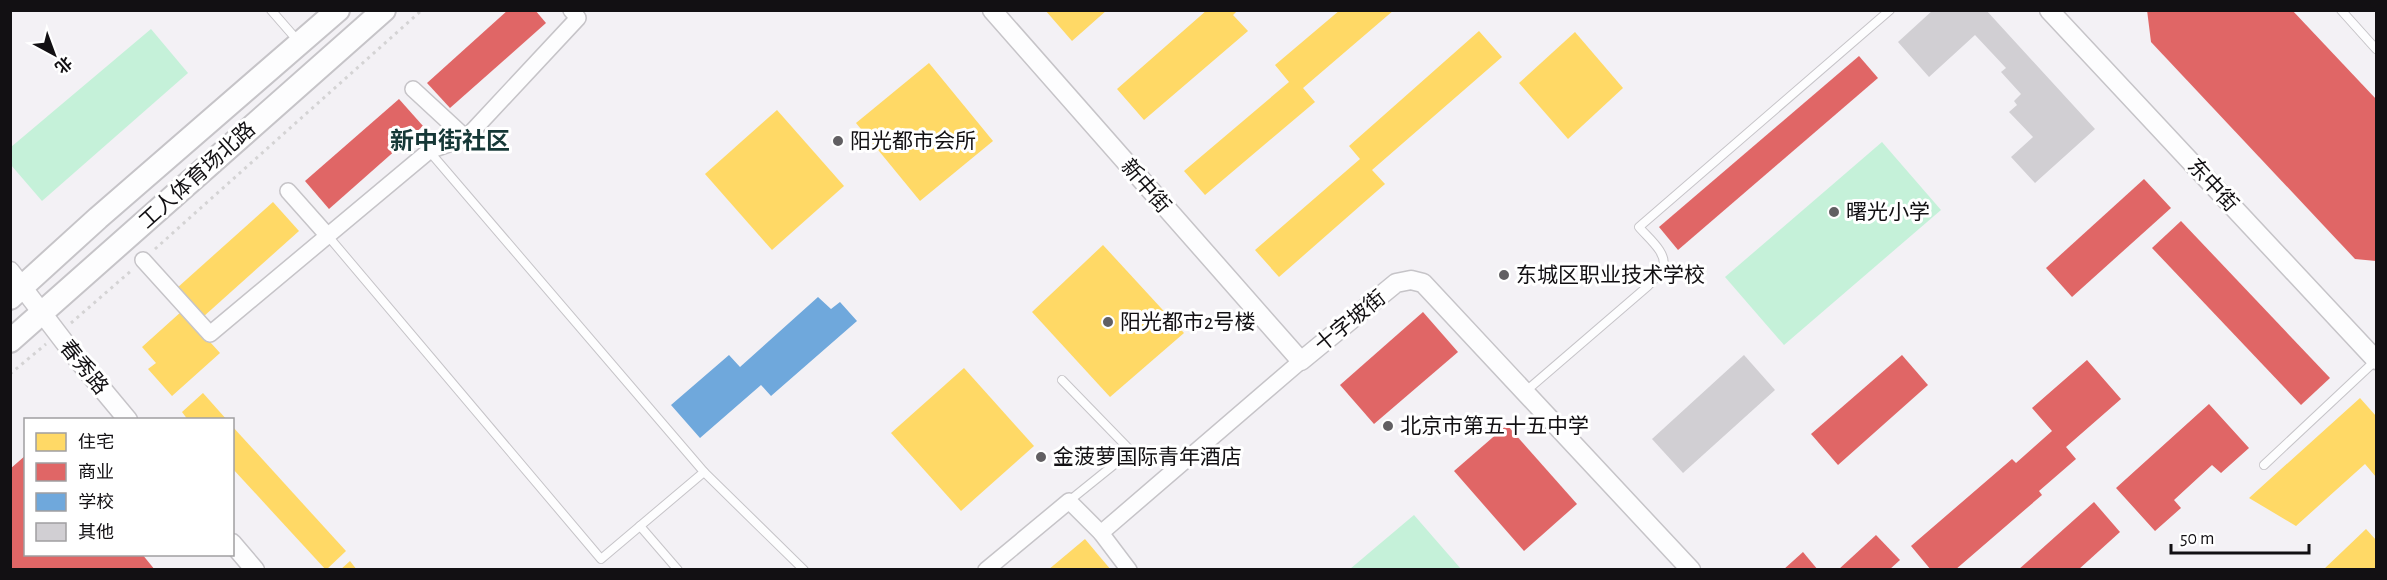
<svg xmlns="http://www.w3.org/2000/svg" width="2387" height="580" viewBox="0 0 2387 580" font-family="'Alegreya Sans','Noto Sans SC',sans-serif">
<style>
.green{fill:#c5f1d9}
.homes{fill:#ffd966}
.shops{fill:#e06666}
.schools{fill:#6fa8dc}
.building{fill:#d1cfd3}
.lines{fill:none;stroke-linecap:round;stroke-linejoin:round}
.service-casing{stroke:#c6c4c8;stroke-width:10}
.minor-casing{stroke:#c6c4c8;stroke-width:18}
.tertiary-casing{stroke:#c6c4c8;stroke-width:21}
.primary-casing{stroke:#c6c4c8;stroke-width:26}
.path{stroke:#d4d3d4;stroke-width:3;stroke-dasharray:3 4.5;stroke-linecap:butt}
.service{stroke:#fdfdfe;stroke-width:8}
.minor{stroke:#fdfdfe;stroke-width:15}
.tertiary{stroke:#fdfdfe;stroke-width:18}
.primary{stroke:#fdfdfe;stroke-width:22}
.poi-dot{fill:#615f62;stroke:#fff;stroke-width:2}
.labels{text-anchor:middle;stroke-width:6;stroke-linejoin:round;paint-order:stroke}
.poi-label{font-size:21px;fill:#121013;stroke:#fff;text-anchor:start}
.street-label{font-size:21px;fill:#121013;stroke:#fff}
.quarter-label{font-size:24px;font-weight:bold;fill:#163837;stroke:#fff}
</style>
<rect width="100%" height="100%" fill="#f3f1f5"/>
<!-- green -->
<g class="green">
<polygon points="151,29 188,73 42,201 11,165 11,147"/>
<polygon points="1882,142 1941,210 1784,345 1725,277"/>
<polygon points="1414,515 1461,569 1350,569"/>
</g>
<!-- homes -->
<g class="homes">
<polygon points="1045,10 1107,10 1072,41"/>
<polygon points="1207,10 1238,10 1233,15 1248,31 1144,120 1117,89"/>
<polygon points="1340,10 1394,10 1303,88 1315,102 1205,195 1184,171 1289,82 1275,65"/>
<polygon points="1479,31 1502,57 1372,170 1385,184 1279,277 1255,250 1360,159 1349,146"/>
<polygon points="1575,32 1623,88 1568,139 1519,83"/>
<polygon points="929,63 993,141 920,201 856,123"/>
<polygon points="777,110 844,186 772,250 705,174"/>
<polygon points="273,202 299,231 203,317 177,288"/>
<polygon points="1103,245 1184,333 1110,397 1032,312"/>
<polygon points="182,311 220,353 172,396 148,369 156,363 142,347"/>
<polygon points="964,368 1034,446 961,511 891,433"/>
<polygon points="203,393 227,420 188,420 182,412"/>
<polygon points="2360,398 2376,416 2376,477 2365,464 2296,526 2249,498"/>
<polygon points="232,426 346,551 326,570 232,468"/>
<polygon points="2366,529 2376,540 2376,570 2323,570"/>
<polygon points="1085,539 1111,570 1048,570"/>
<polygon points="350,561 357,570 340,570"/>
</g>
<!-- shops -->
<g class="shops">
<polygon points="508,10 535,10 546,23 450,108 427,83"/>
<polygon points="2147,10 2292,10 2376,99 2376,261 2355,259 2151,42"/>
<polygon points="1859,56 1878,78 1678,250 1659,227"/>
<polygon points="399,99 423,126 329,209 305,181"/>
<polygon points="2144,179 2171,208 2072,297 2046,268"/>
<polygon points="2181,221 2330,378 2301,405 2152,248"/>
<polygon points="1423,312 1458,352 1374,424 1340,385"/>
<polygon points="1902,355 1928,385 1838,465 1811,434"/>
<polygon points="2087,360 2121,399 2066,447 2076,459 2039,491 2042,495 1955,570 1931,570 1911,546 2012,459 2016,463 2052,431 2032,408"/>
<polygon points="2209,404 2249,448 2221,473 2212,465 2174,500 2181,508 2155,531 2116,488"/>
<polygon points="1507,425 1577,504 1524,551 1454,471"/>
<polygon points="26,455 26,554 142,554 155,570 10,570 10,469"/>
<polygon points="2094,502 2120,532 2078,570 2018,570"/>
<polygon points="1876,535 1900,560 1889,570 1838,570"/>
<polygon points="1803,552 1818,570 1783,570"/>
</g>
<!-- schools -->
<polygon class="schools" points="818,297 831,309 840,302 857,321 771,396 761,385 700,438 671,405 729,355 740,367"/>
<!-- building -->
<g class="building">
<polygon points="1933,10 1986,10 2095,129 2035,183 2011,157 2033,137 2009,112 2017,105 2014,101 2021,94 2001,72 2006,68 1975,35 1929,77 1898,42"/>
<polygon points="1744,355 1775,390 1683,473 1652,439"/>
</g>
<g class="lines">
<defs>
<g id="service">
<polyline points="271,10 298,41"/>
<polyline points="2341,10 2376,49"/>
<polyline points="328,236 601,559 704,472 429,151"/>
<polyline points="1062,380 1131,451 1069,501"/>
<path d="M1526,391L1648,286C1652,281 1661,274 1663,267C1668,253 1647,237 1639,227L1890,10"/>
<polyline points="2264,465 2375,361"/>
<polyline points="704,472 804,570"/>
<polyline points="640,526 678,570"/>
</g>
<g id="minor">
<polyline points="413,89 466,138"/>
<polyline points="288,191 328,236"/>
<polyline points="143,260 210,334 429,151 466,138 578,18 571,10"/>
<polyline points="1101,533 1301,361"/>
<polyline points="986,570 1069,501 1101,533 1129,570"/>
</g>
<g id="tertiary">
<polyline points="992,10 1301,361 1396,283 1411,280 1423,283 1691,570"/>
<polyline points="2049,10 2376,360"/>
<polyline points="10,271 78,360 128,420"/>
<polyline points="232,543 255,570"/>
</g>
<g id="primary">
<polyline points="10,298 98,218 338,10"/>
<polyline points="10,341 384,10"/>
</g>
</defs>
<!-- service casing -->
<use href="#service" class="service-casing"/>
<!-- minor casing -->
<use href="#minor" class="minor-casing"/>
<!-- tertiary casing -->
<use href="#tertiary" class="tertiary-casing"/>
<!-- primary casing -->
<use href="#primary" class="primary-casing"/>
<!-- path -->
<g class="path">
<polyline points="155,249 422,10"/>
<polyline points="71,323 132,270"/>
<polyline points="10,374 46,344"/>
</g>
<!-- service -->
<use href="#service" class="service"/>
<!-- minor -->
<use href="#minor" class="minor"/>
<!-- tertiary -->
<use href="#tertiary" class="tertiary"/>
<!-- primary -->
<use href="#primary" class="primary"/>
</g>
<!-- markers -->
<g class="poi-dot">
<circle cx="838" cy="141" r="6"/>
<circle cx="1834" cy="212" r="6"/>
<circle cx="1504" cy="275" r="6"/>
<circle cx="1108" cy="322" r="6"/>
<circle cx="1388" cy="426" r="6"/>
<circle cx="1041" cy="457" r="6"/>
</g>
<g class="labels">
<!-- poi labels -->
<g class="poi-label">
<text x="850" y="148">阳光都市会所</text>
<text x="1846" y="219">曙光小学</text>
<text x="1516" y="282">东城区职业技术学校</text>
<text x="1120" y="329">阳光都市2号楼</text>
<text x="1400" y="433">北京市第五十五中学</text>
<text x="1053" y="464">金菠萝国际青年酒店</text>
</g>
<!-- street labels -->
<g class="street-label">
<text transform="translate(197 175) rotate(-42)" y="7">工人体育场北路</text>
<text transform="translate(2213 185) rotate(47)" y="7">东中街</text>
<text transform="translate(1146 186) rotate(49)" y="7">新中街</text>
<text transform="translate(1350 321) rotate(-39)" y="7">十字坡街</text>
<text transform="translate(84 367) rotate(51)" y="7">春秀路</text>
</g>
<!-- quarter labels -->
<g class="quarter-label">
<text x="450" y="149">新中街社区</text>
</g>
</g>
<!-- border -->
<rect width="2387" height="580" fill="none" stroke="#121013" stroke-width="24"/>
<!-- legend -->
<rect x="24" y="418" width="210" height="138" fill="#ffffff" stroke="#a09fa1" stroke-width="1.5"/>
<rect x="36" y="433" width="30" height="18" fill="#ffd966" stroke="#a09fa1" stroke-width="1.5"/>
<text x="78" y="448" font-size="18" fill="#121013">住宅</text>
<rect x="36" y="463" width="30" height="18" fill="#e06666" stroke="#a09fa1" stroke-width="1.5"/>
<text x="78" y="478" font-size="18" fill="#121013">商业</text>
<rect x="36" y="493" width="30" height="18" fill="#6fa8dc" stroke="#a09fa1" stroke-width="1.5"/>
<text x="78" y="508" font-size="18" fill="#121013">学校</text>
<rect x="36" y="523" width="30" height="18" fill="#d1cfd3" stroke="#a09fa1" stroke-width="1.5"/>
<text x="78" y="538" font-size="18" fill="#121013">其他</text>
<!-- north arrow -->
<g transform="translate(54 54) rotate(139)" stroke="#ffffff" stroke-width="4.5" paint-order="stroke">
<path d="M0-4.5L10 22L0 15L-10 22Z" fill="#121013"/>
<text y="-9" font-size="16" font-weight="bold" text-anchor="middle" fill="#121013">北</text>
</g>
<!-- scale -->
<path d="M2171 544v9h138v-9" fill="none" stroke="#121013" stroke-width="3"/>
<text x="2180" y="544" font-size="18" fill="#121013" stroke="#ffffff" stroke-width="4.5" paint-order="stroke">50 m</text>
</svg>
